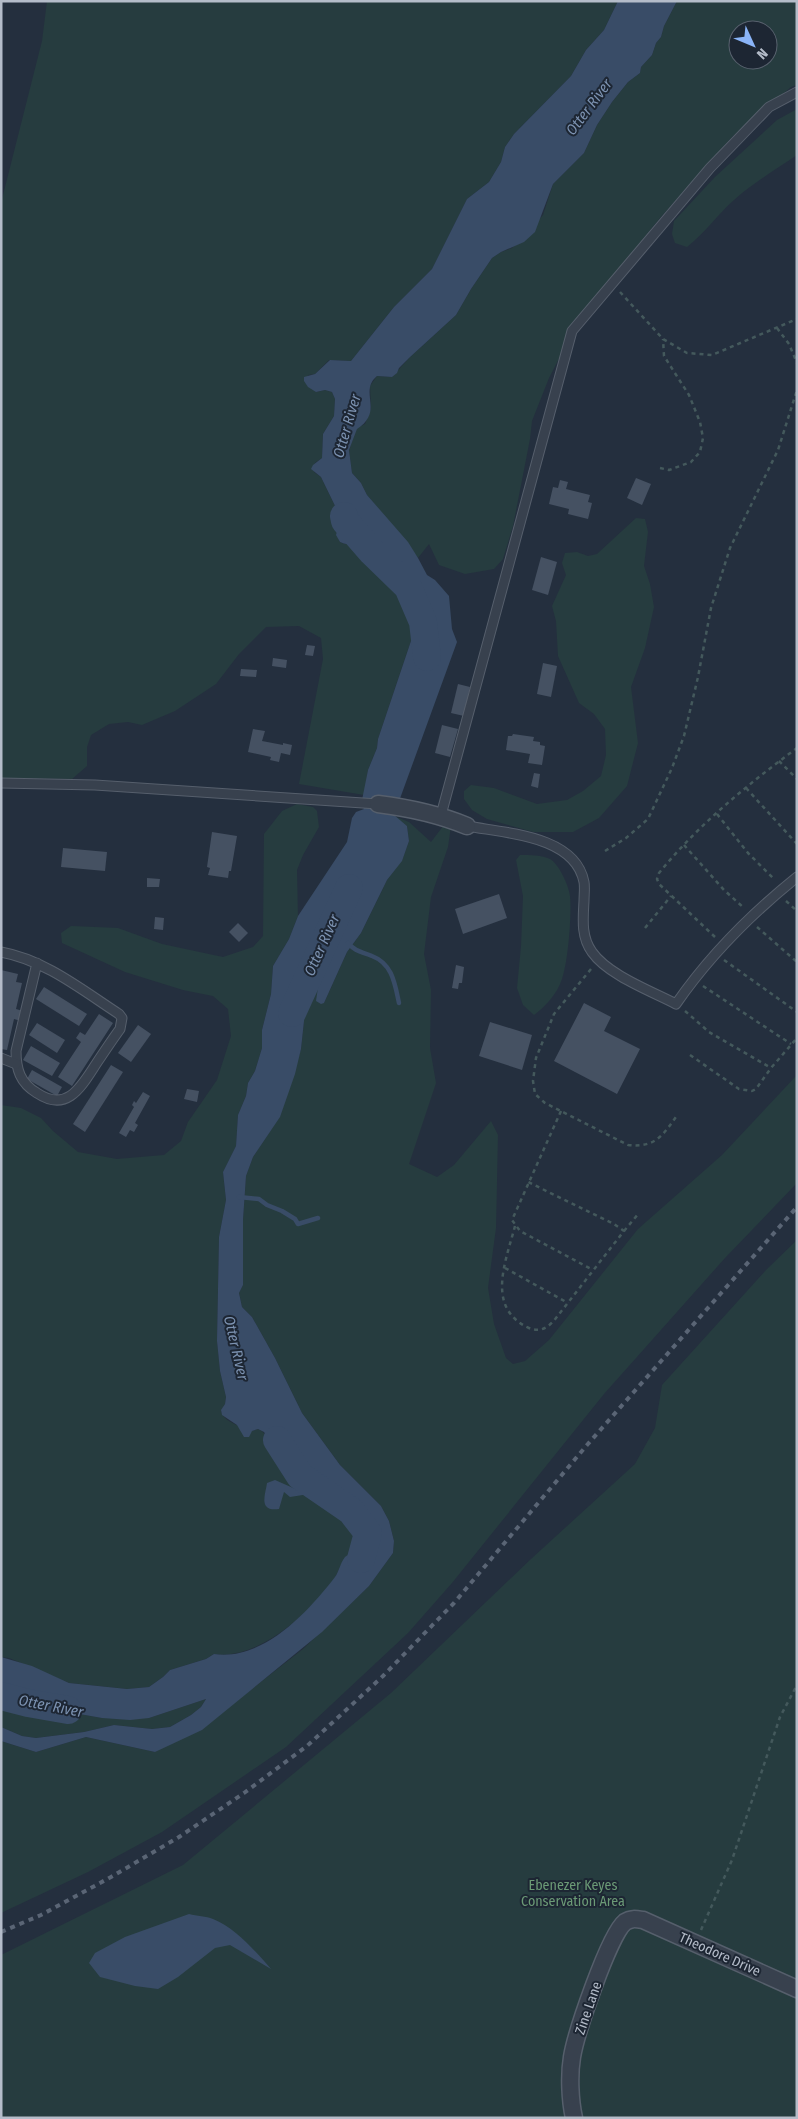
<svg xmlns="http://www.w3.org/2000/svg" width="798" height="2119" viewBox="0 0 798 2119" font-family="'Fira Sans Condensed',sans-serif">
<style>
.green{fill:#263c3f;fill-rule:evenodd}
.water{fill:#394c67}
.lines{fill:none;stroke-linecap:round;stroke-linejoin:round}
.stream{stroke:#394c67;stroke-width:4.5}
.river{stroke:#394c67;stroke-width:28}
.building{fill:#455162}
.lane-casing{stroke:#565f6c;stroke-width:11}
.street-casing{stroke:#565f6c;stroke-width:19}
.path{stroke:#44595c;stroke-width:2.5;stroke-dasharray:4 4;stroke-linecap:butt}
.lane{stroke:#38414e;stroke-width:9}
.street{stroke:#38414e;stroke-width:16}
.rail{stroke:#5a6575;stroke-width:4;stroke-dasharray:5 5;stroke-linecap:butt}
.labels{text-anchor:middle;stroke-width:4;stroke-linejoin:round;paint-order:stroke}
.park-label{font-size:14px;fill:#6b9a76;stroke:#1d2633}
.street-label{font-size:14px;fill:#b4bcc9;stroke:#1d2633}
.water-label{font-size:15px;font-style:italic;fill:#7c92b1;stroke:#1d2633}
</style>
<rect width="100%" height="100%" fill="#242f3e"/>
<!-- green -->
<g class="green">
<path d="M47,1H618L604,30L586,50L571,76L514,134L505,147L501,162L489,182L467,199L432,269L394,307L351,361L329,360L315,374L308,375L316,392L325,390L332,392L335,399L334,416L323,434L322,458L315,463L314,472L321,477L338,512L340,521L337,535L340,542C347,546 352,543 359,544C364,544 370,546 374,548C391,555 416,592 416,611L420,612L424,607L425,608V613L415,629L378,739L377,748L368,770L364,795L299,784L323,659L321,638L299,626L266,627L239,654L216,684L175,711L142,725L128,722L109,724L91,735L87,747V766L72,779L1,778V203L42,41Z"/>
<path d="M677,1H797V85L791,87L733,136L660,218L581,316L549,378L532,421L530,439L513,526L503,559L494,569L465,574L439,565L429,544L418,558L367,495L361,483L352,473L349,450L357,428L365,424L371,408L370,386L377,376L392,377L409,358L456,315L471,289L492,258L501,252L512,248L543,215L553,184L584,153L597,125L612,102L628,82L640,73L641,67L652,55L656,43L661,37L664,26ZM738,30H768V60H738Z"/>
<path d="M797,109V155C775,170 753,183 734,200C717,215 705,233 687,247L675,243L672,234L674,221L715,177L777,120Z"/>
<polygon points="636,518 645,519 648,532 644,566 650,584 654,607 645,648 631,687 638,743 627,786 599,818 573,832 533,832 487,819 472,810 464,799 464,791 471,785 494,788 537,804 567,800 583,791 601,776 606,755 605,729 594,714 579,703 558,656 556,621 552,606 566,575 562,563 565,553 577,552 588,556 597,554"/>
<path d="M297,804L313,807L317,811L319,827L303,855L297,870L298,916L289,939L273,966L271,994L262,1030V1048L255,1071L248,1083L246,1096L238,1115L236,1146L223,1172L226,1200L219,1237L217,1341L220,1371L226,1397L225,1404L221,1411C224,1423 242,1426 252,1431L258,1429C270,1435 274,1448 282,1458C289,1465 300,1474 308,1479C328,1492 356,1496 362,1523C366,1543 349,1551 341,1565C339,1569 338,1572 336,1576C313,1611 258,1661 214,1654L206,1659L170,1670L163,1677L149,1687L127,1689L69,1683L9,1658L1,1657V1105L21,1108L41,1118L53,1131L78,1152L117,1159L164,1155L181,1141L188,1122L217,1080L231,1036L228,1009L213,996L183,990L125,972L62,943L61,933L71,926L118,928L162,944L223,957L253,947L263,936L264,834L282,811Z"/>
<polygon points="394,816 409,822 431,842 447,821 451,826 448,847 431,897 424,954 431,990 430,1048 436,1083 409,1164 437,1177 454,1165 491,1121 498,1135 496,1228 488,1288 494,1324 506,1358 513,1364 525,1361 549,1340 638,1229 722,1155 797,1075 797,1183 725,1258 604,1394 452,1583 408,1633 286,1747 162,1832 88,1872 1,1913 1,1741 36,1752 86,1737 155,1752 225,1710 303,1649 369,1586 393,1553 394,1541 389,1521 381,1506 340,1465 302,1413 275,1358 252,1317 242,1307 239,1293 243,1285 243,1220 246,1176 253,1157 280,1116 301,1049 311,956 321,931 328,921 337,923 329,955 320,974 324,1003 347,952 361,933 387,880 402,860 409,841 407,826"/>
<path d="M520,855C530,855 542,855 550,859C559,864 569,886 570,896C572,914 568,962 562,979C557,994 546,1006 534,1015L523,1005L517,988L521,946L523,896L516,860Z"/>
<polygon points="797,1240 797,2118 1,2118 1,1955 183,1865 391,1693 531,1559 635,1464 655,1428 662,1385 766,1270"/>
<polygon points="1,1690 39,1707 102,1718 149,1718 206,1699 201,1707 191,1715 170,1727 152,1729 114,1725 84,1732 36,1738 22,1736 1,1727"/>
</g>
<!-- water -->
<g class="water">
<path d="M618,1H677L664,26L661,37L656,43L652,55L641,67L640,73L628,82L612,102L597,125L584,153L553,184L535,232L524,242L501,252L492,258L471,289L456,315L409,358L399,368L397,373L392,377L377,376C358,392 385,411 357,429L349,450L352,473L361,483L367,495L408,542L418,558L427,575L435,580L449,596L452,629L457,642L394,815L407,826L409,841L402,861L387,880L361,933L347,952L324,1003L321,1004L316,1001L320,974L329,955L337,923L328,922L321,931L311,956L301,1049L295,1074L280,1117L253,1157L246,1176L243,1220V1285L239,1293L242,1307L252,1317L275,1358L302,1413L340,1465L381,1506L389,1521L394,1541L393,1553L369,1586L322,1632L202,1730L155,1752L86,1737L36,1752L1,1741V1727L22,1736L36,1738L84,1732L114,1725L152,1729L170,1727L191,1715L201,1707L206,1699L149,1718L130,1720L102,1718L39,1707L1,1690V1657L32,1666L69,1683L127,1689L149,1687L163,1677L170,1670L206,1659L214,1654C263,1661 307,1613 335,1577C339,1572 340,1563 345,1557C347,1555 350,1555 352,1553C359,1546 364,1531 361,1521C354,1495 338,1499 320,1485L309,1494L290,1497L284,1492L279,1509C257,1512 266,1493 267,1483L275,1480L300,1491L308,1487L309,1480L282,1458L264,1432L258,1429L252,1431L249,1437H244L237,1425L222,1415L221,1410L225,1404L226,1397L220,1371L217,1341L219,1237L226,1200L223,1172L236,1146L238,1115L246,1096L248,1083L255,1071L262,1048V1030L271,994L273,966L289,939L298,916L347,842L352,818L356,812L364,809L361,805L368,770L377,748L378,739L415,629L425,613L424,607L418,614C415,609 417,607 416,603C413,588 388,553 374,548C361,543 350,547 340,542L336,535L340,521L338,512L321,477L311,469L313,465L322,458L323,434L334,416L335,399L332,392L325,390L316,392L308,387L304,381V377L315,374L330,360L351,361L394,307L432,269L467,199L489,182L501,162L505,147L514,134L571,76L586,50L604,30Z"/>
<path d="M189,1914C197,1916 206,1916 213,1919C236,1928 255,1951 271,1969L230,1945L215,1948L178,1977L158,1989L135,1986L100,1977L89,1963L95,1953L125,1937Z"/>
</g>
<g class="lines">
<!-- stream -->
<g class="stream">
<path d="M348,943C357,953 361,951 372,956C393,964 395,985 399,1003"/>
<polyline points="239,1197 259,1199 267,1205 282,1211 295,1219 298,1224 318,1218"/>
</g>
<!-- river -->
<g class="river">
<polyline points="344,516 345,521 372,552 408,587 423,622 427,657"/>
<polyline points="292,1013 349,888"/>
<polyline points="277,1440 300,1476 351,1511 368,1533 361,1559"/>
<polyline points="1,1696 28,1703 68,1710"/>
</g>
</g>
<!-- building -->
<g class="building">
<polygon points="636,478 651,484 642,505 627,498"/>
<polygon points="560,480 568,482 566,489 590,495 588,502 592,503 588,519 568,514 569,509 549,504 553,487 558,488"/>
<polygon points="541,557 557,562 548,595 532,590"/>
<polygon points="307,645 315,646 313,656 305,655"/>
<polygon points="273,658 287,660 286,668 272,666"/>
<polygon points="543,663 557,666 551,697 537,694"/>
<polygon points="241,669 257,670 256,677 240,676"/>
<polygon points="458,684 470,687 464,716 451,713"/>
<polygon points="442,725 458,729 450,757 435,753"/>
<polygon points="253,729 265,731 262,741 283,745 283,743 292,745 290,755 281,753 279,762 270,760 271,757 248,752"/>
<polygon points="513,734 534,737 533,741 540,742 540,745 545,746 542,765 528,763 530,754 506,750 508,736 512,736"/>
<polygon points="534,773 540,774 538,788 531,786"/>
<polygon points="212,832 237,836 231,871 229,871 228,878 208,875 210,868 207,867"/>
<polygon points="63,848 107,852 105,871 61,867"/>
<polygon points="147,878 160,879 159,887 147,887"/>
<polygon points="499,894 507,918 463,934 455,909"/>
<polygon points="155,917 164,918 163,930 154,929"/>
<polygon points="238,923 248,933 239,942 229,932"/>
<polygon points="456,965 464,967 462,983 459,983 458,989 452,988"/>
<polygon points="1,970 18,974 16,982 22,983 16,1009 23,1011 21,1021 14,1019 7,1050 1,1049"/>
<polygon points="44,987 87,1014 79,1026 36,999"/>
<polygon points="584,1003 611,1017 604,1031 640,1049 617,1094 554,1061"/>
<polygon points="99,1014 113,1023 72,1086 58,1077 81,1042 76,1038 80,1032 85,1035"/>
<polygon points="490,1022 532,1035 522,1070 479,1056"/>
<polygon points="37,1023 65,1040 57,1053 29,1035"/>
<polygon points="138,1025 151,1034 131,1062 118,1053"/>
<polygon points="31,1046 60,1063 52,1076 23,1060"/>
<polygon points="111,1065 123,1072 85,1132 73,1124"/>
<polygon points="32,1070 62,1087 57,1096 27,1079"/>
<polygon points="187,1089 199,1091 197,1102 184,1099"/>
<polygon points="143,1092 150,1096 135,1123 138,1125 134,1132 130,1130 126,1137 119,1133 134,1107 132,1105 134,1101 136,1103"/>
</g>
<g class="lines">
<defs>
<g id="lane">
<polyline points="1,783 95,785 378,804"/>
<polyline points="441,815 572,331 710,168 769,107 797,92"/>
<path d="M467,826C504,833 575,835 584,882C585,887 584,895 584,901C583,919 581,937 592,952C608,975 651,991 676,1004C710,955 751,914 797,877"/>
<path d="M1,952C45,960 82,990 119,1014L122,1018L120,1029C112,1040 104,1052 96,1064C81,1087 67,1113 37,1093C20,1083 16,1069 16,1051L37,963"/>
<polyline points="1,1058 16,1064"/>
</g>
<g id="street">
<path d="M378,804C410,808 438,814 467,826"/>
<path d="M574,2118C570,2100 569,2075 572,2057C576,2033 609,1935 625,1922C631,1918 636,1919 643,1920L797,1989"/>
</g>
</defs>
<!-- lane casing -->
<use href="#lane" class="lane-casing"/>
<!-- street casing -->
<use href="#street" class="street-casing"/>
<!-- path -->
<g class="path">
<polyline points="620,292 663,339 687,353 712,355 797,319"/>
<polyline points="777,328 789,344 797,363"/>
<polyline points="660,468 669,470 691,462 700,452 703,438 700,422 689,395 664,356 663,339"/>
<polyline points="779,761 797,779"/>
<polyline points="746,788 797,844"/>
<polyline points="717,814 748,853 775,880"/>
<polyline points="684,845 724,890 744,908"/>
<polyline points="605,851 626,838 648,819 672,768 684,736 698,677 711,608 730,548 778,450 797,390"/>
<polyline points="786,901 797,911"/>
<polyline points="757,927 797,962"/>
<polyline points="645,928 671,896"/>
<path d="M715,937L659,884L657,879L659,873C698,825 747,785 797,748"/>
<polyline points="724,960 797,1012"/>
<path d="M591,969L554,1014L536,1058L533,1081L535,1094L545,1103L628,1145C656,1148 663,1135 678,1114"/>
<polyline points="703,986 791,1044"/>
<polyline points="685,1011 709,1032 771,1068"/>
<polyline points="690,1055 739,1089 752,1091 756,1089 771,1068 797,1038"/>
<polyline points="561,1111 512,1220 520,1231 593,1270"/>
<path d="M515,1226C506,1261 485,1308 529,1328C541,1333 549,1327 556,1318L624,1231L614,1224L528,1182"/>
<polyline points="624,1231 639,1213"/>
<polyline points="505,1268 568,1303"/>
<polyline points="701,1930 732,1860 780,1717 797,1685"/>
</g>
<!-- lane -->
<use href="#lane" class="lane"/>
<!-- street -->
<use href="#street" class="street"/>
<!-- rail -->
<polyline class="rail" points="1,1932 41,1915 111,1877 179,1837 244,1793 307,1746 383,1676 454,1603 587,1445 797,1207"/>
</g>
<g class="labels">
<!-- park labels -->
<g class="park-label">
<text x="573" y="1890">Ebenezer Keyes<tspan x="573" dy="16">Conservation Area</tspan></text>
</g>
<!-- street labels -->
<g class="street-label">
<text transform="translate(720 1954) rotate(24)" y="5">Theodore Drive</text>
<text transform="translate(588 2008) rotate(-71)" y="5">Zine Lane</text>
</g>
<!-- water labels -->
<g class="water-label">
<text transform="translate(589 107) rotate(-53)" y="5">Otter River</text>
<text transform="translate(347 426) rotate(-74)" y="5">Otter River</text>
<text transform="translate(322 945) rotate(-66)" y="5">Otter River</text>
<text transform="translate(236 1348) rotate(77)" y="5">Otter River</text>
<text transform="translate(51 1706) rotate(11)" y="5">Otter River</text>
</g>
</g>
<!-- border -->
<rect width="798" height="2119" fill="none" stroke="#b4bcc9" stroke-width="5"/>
<!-- north arrow -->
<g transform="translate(753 45) rotate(134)"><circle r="24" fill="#1d2633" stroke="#59626f"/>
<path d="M0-4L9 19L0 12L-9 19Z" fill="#8ab4f8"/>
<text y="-8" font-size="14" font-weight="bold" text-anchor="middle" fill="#b4bcc9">N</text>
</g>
</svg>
